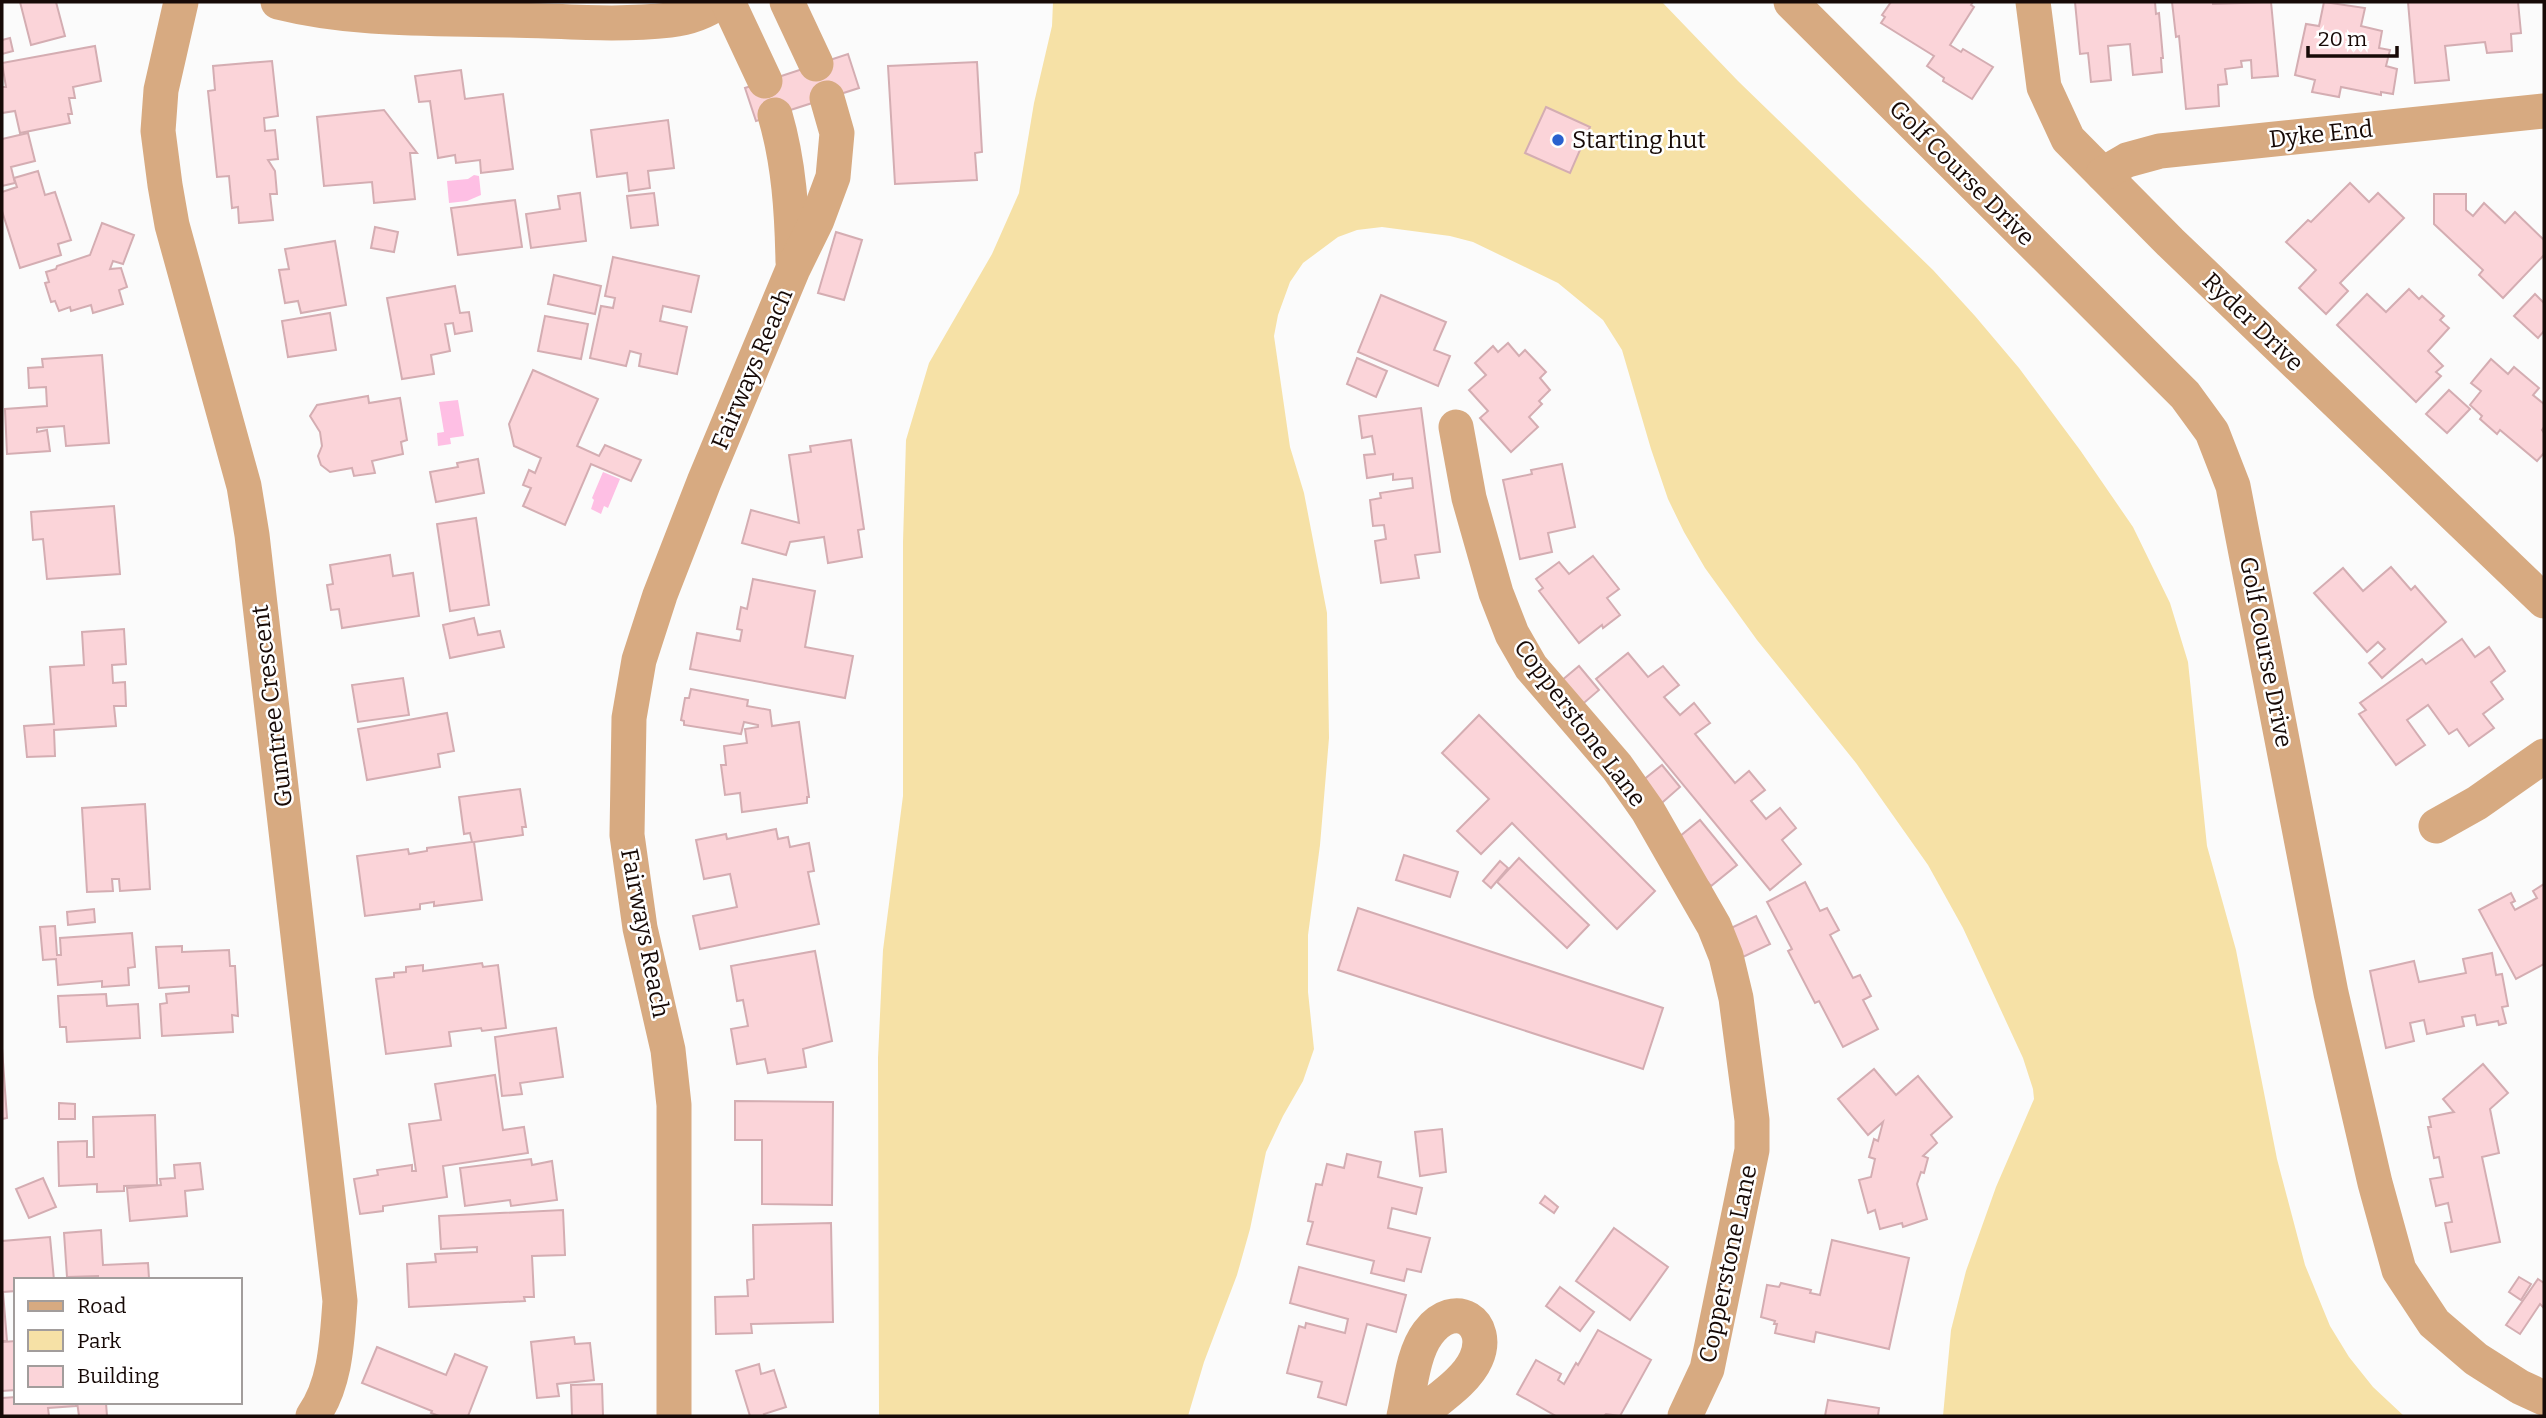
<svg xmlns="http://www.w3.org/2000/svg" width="2546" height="1418" viewBox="0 0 2546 1418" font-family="Bitter,serif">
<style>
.green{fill:#f6e1a6}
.water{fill:#febfe4}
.building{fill:#fbd4d9;stroke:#d4adb2;stroke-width:2}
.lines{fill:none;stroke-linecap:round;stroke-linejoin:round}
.minor{stroke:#d7aa81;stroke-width:35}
.poi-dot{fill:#2a61ce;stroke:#fff;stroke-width:2.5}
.labels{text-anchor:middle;stroke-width:5;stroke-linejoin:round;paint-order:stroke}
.street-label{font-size:24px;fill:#170a07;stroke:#fff}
.poi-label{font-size:24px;fill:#170a07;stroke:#fff;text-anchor:start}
</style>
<rect width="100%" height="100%" fill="#fbfbfb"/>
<!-- green -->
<polygon class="green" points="1053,2 1662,2 1738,81 1933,270 1975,316 2019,368 2080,450 2133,527 2170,603 2188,662 2207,846 2236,950 2277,1159 2305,1265 2330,1326 2349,1357 2373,1387 2404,1416 1943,1416 1951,1330 1966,1271 1996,1187 2034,1099 2033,1089 2023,1058 1963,928 1928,865 1856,763 1757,640 1705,568 1684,532 1668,499 1651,449 1622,350 1603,320 1558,283 1473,242 1450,236 1382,227 1357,230 1338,237 1303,263 1290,282 1278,315 1274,336 1290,447 1304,493 1327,613 1329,738 1320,845 1308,935 1308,992 1314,1049 1303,1081 1283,1116 1266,1152 1250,1229 1237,1275 1204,1362 1188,1416 879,1416 878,1058 883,950 903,796 903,542 906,440 929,363 992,254 1019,193 1034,103 1052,26"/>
<!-- water -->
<g class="water">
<polygon points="474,175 479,176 481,195 467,201 449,203 447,181 468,179"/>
<polygon points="458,400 464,436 450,438 451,444 438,446 437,433 444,432 439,402"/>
<polygon points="603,472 620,479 608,508 604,506 601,514 591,509 594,500 592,498"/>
</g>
<!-- building -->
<g class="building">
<polygon points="20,2 56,2 65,36 31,45"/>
<polygon points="1891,2 1973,2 1971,5 1974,7 1950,45 1961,52 1963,49 1993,67 1972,99 1943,81 1944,78 1927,66 1934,56 1881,23 1885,17 1882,15"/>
<polygon points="2075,2 2155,2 2156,14 2159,13 2163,58 2161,58 2162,72 2133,75 2130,44 2108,46 2111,80 2091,82 2088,53 2080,54"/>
<polygon points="2172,2 2213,2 2213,4 2271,2 2278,76 2252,78 2251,60 2241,61 2242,67 2225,69 2227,84 2218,85 2219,106 2186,109 2179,36 2176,37"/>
<polygon points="2324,2 2365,8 2361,26 2382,31 2379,48 2390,50 2386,66 2397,69 2393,94 2381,92 2381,95 2341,87 2339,97 2312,92 2315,80 2295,75 2306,24 2319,26"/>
<polygon points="2408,2 2518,2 2521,33 2511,34 2512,51 2487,53 2485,42 2445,46 2449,80 2415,83"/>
<polygon points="10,38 13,51 2,54 2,40"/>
<polygon points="95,46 101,81 73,87 75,98 69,98 72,114 68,114 70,123 20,133 15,111 2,113 2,87 6,87 2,63"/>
<polygon points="848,54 859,88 756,121 745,88"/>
<polygon points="272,61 278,116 264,118 265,131 275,130 278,159 268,160 275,171 277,194 270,194 273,220 239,223 238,207 232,208 229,176 217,177 208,91 215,90 213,66"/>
<polygon points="977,62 982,152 975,153 977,180 895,184 888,66"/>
<polygon points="461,70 465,99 503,94 513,169 481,173 480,160 456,163 455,155 438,158 430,101 419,102 415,76"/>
<polygon points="1546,107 1590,127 1570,173 1525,153"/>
<polygon points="384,110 417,153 410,153 415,199 374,203 372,182 324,186 317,117"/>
<polygon points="668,120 674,168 648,171 650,188 629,191 627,173 597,177 591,130"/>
<polygon points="28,133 35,161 11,167 15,183 2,186 2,139"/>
<polygon points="38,171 45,195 55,192 71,240 58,244 61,255 20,268 2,211 2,192 17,187 14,178"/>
<polygon points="2350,183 2369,202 2378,193 2404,218 2340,283 2348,291 2326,314 2299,288 2316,270 2286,242 2308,220 2311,222"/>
<polygon points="580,193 586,241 531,248 526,214 560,209 558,196"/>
<polygon points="654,193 658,225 631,228 627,196"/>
<polygon points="2434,194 2466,194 2466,210 2473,216 2484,203 2505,223 2515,212 2544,240 2544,255 2503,298 2479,275 2483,270 2434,224"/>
<polygon points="515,200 522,247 458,255 451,208"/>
<polygon points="102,223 134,235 123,264 113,261 110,269 121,268 127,287 119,290 123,304 93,313 91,305 71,311 70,307 59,311 55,301 51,302 45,283 49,282 46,272 56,269 57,266 90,255"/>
<polygon points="375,227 398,232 394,252 371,248"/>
<polygon points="836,232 862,240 844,300 818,293"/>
<polygon points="335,241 346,305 301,313 298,301 285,303 279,270 289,269 285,249"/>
<polygon points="613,257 699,276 691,312 663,306 660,321 687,327 677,374 639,366 641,354 630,351 626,366 590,358 601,306 613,308 615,298 605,296"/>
<polygon points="554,275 601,286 595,314 548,304"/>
<polygon points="455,286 460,313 469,312 472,331 455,334 453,323 445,324 450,351 431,355 434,374 402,379 387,298"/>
<polygon points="2409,289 2419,299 2422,296 2444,316 2440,320 2449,328 2428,351 2443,366 2436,372 2441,376 2416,402 2337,325 2367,294 2386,312"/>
<polygon points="2535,294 2544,303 2544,331 2538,338 2514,316"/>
<polygon points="1381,295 1446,322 1434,350 1450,356 1438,386 1358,352"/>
<polygon points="330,313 336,350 288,357 282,321"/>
<polygon points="545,316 588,324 581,359 538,351"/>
<polygon points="1508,343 1519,356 1525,350 1546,372 1540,378 1550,390 1539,401 1542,404 1529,417 1538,427 1511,452 1480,418 1488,411 1469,390 1486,375 1475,363 1493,346 1498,352"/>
<polygon points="102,355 109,443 66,446 64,426 37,428 37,432 47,430 50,451 7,454 5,409 47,406 46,387 29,388 28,368 43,367 42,359"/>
<polygon points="1357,358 1387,371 1376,397 1347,384"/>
<polygon points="2491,359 2508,374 2514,367 2539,388 2533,395 2544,404 2544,427 2542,430 2544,433 2544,453 2537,461 2500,430 2497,434 2480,419 2482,416 2470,405 2481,391 2471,383"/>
<polygon points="533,370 598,399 577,446 599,456 605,445 641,460 631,481 591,464 565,525 523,506 531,488 523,485 529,470 535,473 541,458 514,446 509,424"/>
<polygon points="2449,390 2470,409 2447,433 2426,414"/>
<polygon points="368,396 369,403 400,398 407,440 401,442 403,454 372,461 375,473 354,476 352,468 330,472 321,465 318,456 322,446 320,432 310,416 317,405"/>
<polygon points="1421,408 1440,552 1415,555 1419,578 1381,583 1375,541 1386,539 1384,525 1373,526 1370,500 1381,498 1380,493 1413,488 1412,478 1393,480 1393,474 1367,478 1364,455 1375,454 1372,436 1362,438 1359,416"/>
<polygon points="851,440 864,529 858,530 862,557 828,563 824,537 790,542 786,555 742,543 751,510 799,523 789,455 811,452 810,446"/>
<polygon points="478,459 484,493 436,502 430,472 458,467 457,463"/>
<polygon points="1562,464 1575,527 1548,533 1552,552 1520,559 1503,480 1532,474 1531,470"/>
<polygon points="114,506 120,574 47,579 43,539 33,540 31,512"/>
<polygon points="476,518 489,605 450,611 437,524"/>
<polygon points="390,555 393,576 413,573 419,616 342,628 339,609 331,610 327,585 333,584 330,565"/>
<polygon points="1593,556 1619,589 1607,598 1620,615 1603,628 1602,625 1579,643 1539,591 1543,588 1536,579 1559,562 1569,574"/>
<polygon points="2391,567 2411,590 2415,586 2446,622 2382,678 2369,663 2385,649 2378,642 2367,652 2314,593 2343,568 2363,591"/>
<polygon points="753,579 815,591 805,647 853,656 845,698 690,669 697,633 740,641 742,630 737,629 741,607 747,609"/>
<polygon points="474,618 478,635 500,631 504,647 450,658 443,625"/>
<polygon points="124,629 126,664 112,665 113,683 125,682 126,706 114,706 116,726 54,730 55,756 27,757 24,726 54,724 50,667 84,665 82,632"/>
<polygon points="2462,639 2475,657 2489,647 2505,671 2491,682 2503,699 2483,714 2494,728 2469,746 2457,729 2449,734 2428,705 2407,720 2425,745 2396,765 2359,714 2366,710 2360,703 2422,659 2426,664"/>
<polygon points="1628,653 1648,677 1663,666 1679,685 1664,697 1680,715 1694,703 1710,723 1695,734 1735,783 1749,771 1765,790 1751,801 1766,819 1780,808 1796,828 1782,840 1801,864 1770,890 1596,679"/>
<polygon points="1579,666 1599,690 1578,708 1555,686"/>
<polygon points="403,678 409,715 358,722 352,685"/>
<polygon points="691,689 748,700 747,706 770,710 772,726 799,722 809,797 807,797 807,803 742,812 740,793 725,795 721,765 726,765 724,746 747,743 745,729 758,727 758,725 744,722 741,734 684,725 684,721 681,720 685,698 689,698"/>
<polygon points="447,713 454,751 438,754 440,767 367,780 358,729"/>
<polygon points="1479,715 1655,891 1617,929 1512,823 1481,854 1457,831 1489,799 1442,753"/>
<polygon points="1662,765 1680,787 1656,808 1637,785"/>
<polygon points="520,789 526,827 522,827 523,835 474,842 482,900 434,906 434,902 420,904 420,909 365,916 357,856 408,849 409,854 427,851 427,848 472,842 470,833 464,834 459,797"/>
<polygon points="145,804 150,889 120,891 119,879 112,879 113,891 87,892 82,808"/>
<polygon points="1700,820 1737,865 1711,886 1674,841"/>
<polygon points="776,829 778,839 788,837 790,847 809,843 814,871 808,872 819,924 700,949 693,916 737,907 730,874 704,879 696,840 726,834 727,839"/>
<polygon points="1404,855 1458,872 1450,897 1396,880"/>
<polygon points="1519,858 1589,925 1567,948 1497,882"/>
<polygon points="1500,861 1508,868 1491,888 1483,881"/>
<polygon points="1805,882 1820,911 1827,908 1839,930 1830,935 1853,978 1860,975 1871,996 1863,1000 1878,1029 1843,1047 1819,1001 1815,1003 1788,951 1792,949 1767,902"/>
<polygon points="2544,884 2544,964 2516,979 2479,910 2511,893 2515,901 2511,903 2515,910 2537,898 2533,891"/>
<polygon points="1358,908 1663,1008 1643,1069 1338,970"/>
<polygon points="94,909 95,922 68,925 67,912"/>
<polygon points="1756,916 1770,944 1743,957 1729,929"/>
<polygon points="55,926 57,955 61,955 60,938 132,933 135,967 128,968 129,985 102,987 102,981 58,985 56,959 43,960 40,927"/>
<polygon points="182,946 182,952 229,950 230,966 235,966 238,1016 232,1015 233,1032 162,1036 160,1004 167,1003 166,994 189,992 189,986 159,988 156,947"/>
<polygon points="815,951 832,1041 803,1049 806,1067 768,1073 765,1059 737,1064 731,1029 748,1026 743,1000 737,1001 731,966"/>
<polygon points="2492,953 2496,975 2502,974 2508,1006 2502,1007 2506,1023 2499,1025 2498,1021 2477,1025 2475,1015 2462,1017 2464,1026 2427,1034 2424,1020 2410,1023 2414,1041 2386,1048 2370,971 2414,961 2419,982 2466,973 2463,959"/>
<polygon points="482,963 483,967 498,965 506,1028 482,1031 481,1028 449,1032 451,1046 386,1054 376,979 394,977 394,973 406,972 406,967 423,965 423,971"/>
<polygon points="106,994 107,1006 138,1004 140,1038 67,1042 66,1027 60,1027 58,996"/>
<polygon points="556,1028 563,1077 520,1083 522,1094 502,1096 495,1037"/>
<polygon points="2,1048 7,1118 2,1119"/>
<polygon points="2483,1064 2508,1093 2490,1109 2499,1153 2482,1157 2500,1242 2451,1252 2445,1223 2452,1222 2448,1203 2436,1206 2430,1179 2443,1177 2439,1157 2434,1158 2428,1127 2431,1127 2429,1117 2454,1112 2443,1099"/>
<polygon points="1874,1069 1896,1095 1918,1076 1952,1117 1931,1135 1937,1143 1923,1156 1928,1158 1924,1173 1921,1172 1917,1184 1927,1219 1903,1227 1902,1223 1880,1229 1875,1210 1868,1213 1859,1180 1871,1177 1875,1159 1869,1157 1874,1139 1878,1141 1883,1122 1868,1135 1838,1099"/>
<polygon points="495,1075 503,1130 524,1127 528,1153 443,1166 447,1197 383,1206 383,1211 360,1214 354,1179 378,1175 377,1170 412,1165 412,1171 416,1171 409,1124 441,1120 435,1084"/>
<polygon points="735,1101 833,1102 832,1205 762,1204 762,1140 735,1140"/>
<polygon points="59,1103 75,1104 75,1119 59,1119"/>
<polygon points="155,1115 157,1185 124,1186 124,1191 97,1192 97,1184 59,1186 58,1142 87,1141 87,1157 94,1157 93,1117"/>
<polygon points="1442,1129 1446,1172 1420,1176 1415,1132"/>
<polygon points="1347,1154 1381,1162 1378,1177 1422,1188 1416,1214 1392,1208 1388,1228 1430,1238 1421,1272 1407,1269 1404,1281 1371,1273 1374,1261 1307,1244 1313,1222 1308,1221 1316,1184 1322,1185 1327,1164 1344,1168"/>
<polygon points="531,1159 532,1165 552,1161 557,1200 511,1206 510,1200 465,1206 460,1168"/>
<polygon points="200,1163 203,1189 185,1191 187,1216 130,1221 127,1188 161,1185 160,1179 175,1178 174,1165"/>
<polygon points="43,1178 56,1207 29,1218 16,1189"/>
<polygon points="1545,1196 1558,1207 1554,1213 1540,1203"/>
<polygon points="563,1210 565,1255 532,1256 534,1297 524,1297 525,1301 409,1307 407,1264 436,1262 435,1254 477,1252 477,1247 441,1249 439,1216"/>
<polygon points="831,1223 833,1322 751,1324 752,1333 716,1334 715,1297 748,1296 747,1280 754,1279 753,1225"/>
<polygon points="1614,1228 1668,1267 1630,1320 1576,1281"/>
<polygon points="101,1230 103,1265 148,1263 149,1278 162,1278 163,1280 98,1280 98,1276 67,1277 64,1233"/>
<polygon points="50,1237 54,1280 16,1280 16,1291 3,1292 7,1341 2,1341 2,1241"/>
<polygon points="1832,1240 1909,1258 1889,1349 1816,1332 1814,1342 1775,1333 1777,1324 1774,1324 1775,1321 1761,1317 1767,1285 1779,1287 1781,1283 1811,1290 1810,1293 1820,1295"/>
<polygon points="1299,1267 1406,1295 1396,1332 1367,1324 1346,1405 1318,1397 1322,1382 1287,1373 1299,1326 1305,1328 1306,1323 1345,1333 1348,1319 1290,1303"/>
<polygon points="2519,1277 2531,1284 2521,1300 2509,1292"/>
<polygon points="2538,1279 2544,1283 2544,1308 2540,1304 2520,1334 2506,1325"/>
<polygon points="1560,1287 1594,1312 1580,1331 1546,1306"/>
<polygon points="1598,1330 1651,1360 1620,1416 1606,1414 1604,1416 1556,1416 1517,1394 1536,1360 1561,1374 1558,1380 1564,1384 1576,1363 1578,1365"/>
<polygon points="574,1337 575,1344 590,1343 594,1380 557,1384 559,1396 537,1398 531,1342"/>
<polygon points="16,1341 16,1390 2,1391 2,1342"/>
<polygon points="377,1347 446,1375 455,1354 487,1367 468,1416 439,1416 431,1413 432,1411 362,1383"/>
<polygon points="759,1364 761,1374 774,1370 786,1407 764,1414 765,1416 750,1416 736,1371"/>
<polygon points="602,1384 603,1416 572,1416 571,1385"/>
<polygon points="16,1397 16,1402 76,1402 76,1406 48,1408 49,1416 2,1416 2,1398"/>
<polygon points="1828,1400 1879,1408 1878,1416 1825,1416"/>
<polygon points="77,1402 113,1402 106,1403 107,1416 79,1416"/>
</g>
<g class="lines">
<!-- minor -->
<g class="minor">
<path d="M181,2L161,90L158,131L165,185L172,225L244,486L252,535L340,1301C337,1340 336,1383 313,1416"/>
<path d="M278,2C354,21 432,18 510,20C563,21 617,26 670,20C688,18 705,12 719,2"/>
<polyline points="728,2 765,81"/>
<polyline points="787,2 816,64"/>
<polyline points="1791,2 2185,395 2212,432 2233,486 2331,993 2375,1183 2399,1270 2434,1323 2476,1359 2520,1387 2544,1398"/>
<polyline points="2033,2 2044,87 2068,139 2170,242 2544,601"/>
<path d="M775,115C789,163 792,212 793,262"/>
<polyline points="2103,174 2127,160 2160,151 2544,111"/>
<polyline points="1456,427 1469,498 1496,593 1512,634 1531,667 1617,767 1648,811 1714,926 1726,956 1736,998 1752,1120 1752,1150 1707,1369 1685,1416"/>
<polyline points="2436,826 2477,803 2544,756"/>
<polyline points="674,1416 674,1105 668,1050 640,928 627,835 629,718 639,660 660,595 704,482 793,269 817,220 833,177 837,133 827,98"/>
<path d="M1404,1416C1410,1391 1412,1354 1428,1333C1455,1297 1492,1323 1476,1359C1466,1382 1436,1400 1418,1416"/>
</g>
</g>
<!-- markers -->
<circle class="poi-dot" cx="1558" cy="140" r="7"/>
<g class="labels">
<!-- street labels -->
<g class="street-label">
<text transform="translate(2321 134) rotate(-6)" y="8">Dyke End</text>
<text transform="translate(1962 173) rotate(45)" y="8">Golf Course Drive</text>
<text transform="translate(2253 322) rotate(44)" y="8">Ryder Drive</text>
<text transform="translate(752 369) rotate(-67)" y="8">Fairways Reach</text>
<text transform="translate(2266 652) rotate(79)" y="8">Golf Course Drive</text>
<text transform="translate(272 706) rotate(-97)" y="8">Gumtree Crescent</text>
<text transform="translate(1580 723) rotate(53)" y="8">Copperstone Lane</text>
<text transform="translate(645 933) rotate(79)" y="8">Fairways Reach</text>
<text transform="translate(1728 1264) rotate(-78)" y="8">Copperstone Lane</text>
</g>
<!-- poi labels -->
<g class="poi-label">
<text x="1572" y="148">Starting hut</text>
</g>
</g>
<!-- border -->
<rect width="2546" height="1418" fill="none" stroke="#170a07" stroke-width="7"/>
<!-- legend -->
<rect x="14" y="1278" width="228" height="126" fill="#ffffff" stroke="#a29d9c" stroke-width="2"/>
<rect x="28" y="1301" width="35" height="10" fill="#d7aa81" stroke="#a29d9c" stroke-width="2"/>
<text x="77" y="1313" font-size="21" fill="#170a07">Road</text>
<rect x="28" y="1330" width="35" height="21" fill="#f6e1a6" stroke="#a29d9c" stroke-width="2"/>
<text x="77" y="1348" font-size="21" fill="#170a07">Park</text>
<rect x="28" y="1366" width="35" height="21" fill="#fbd4d9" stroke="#a29d9c" stroke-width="2"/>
<text x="77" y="1383" font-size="21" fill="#170a07">Building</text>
<!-- scale -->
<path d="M2308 46v10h89v-10" fill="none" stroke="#170a07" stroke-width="3.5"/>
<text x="2318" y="46" font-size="21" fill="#170a07" stroke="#ffffff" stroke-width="5" paint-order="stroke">20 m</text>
</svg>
